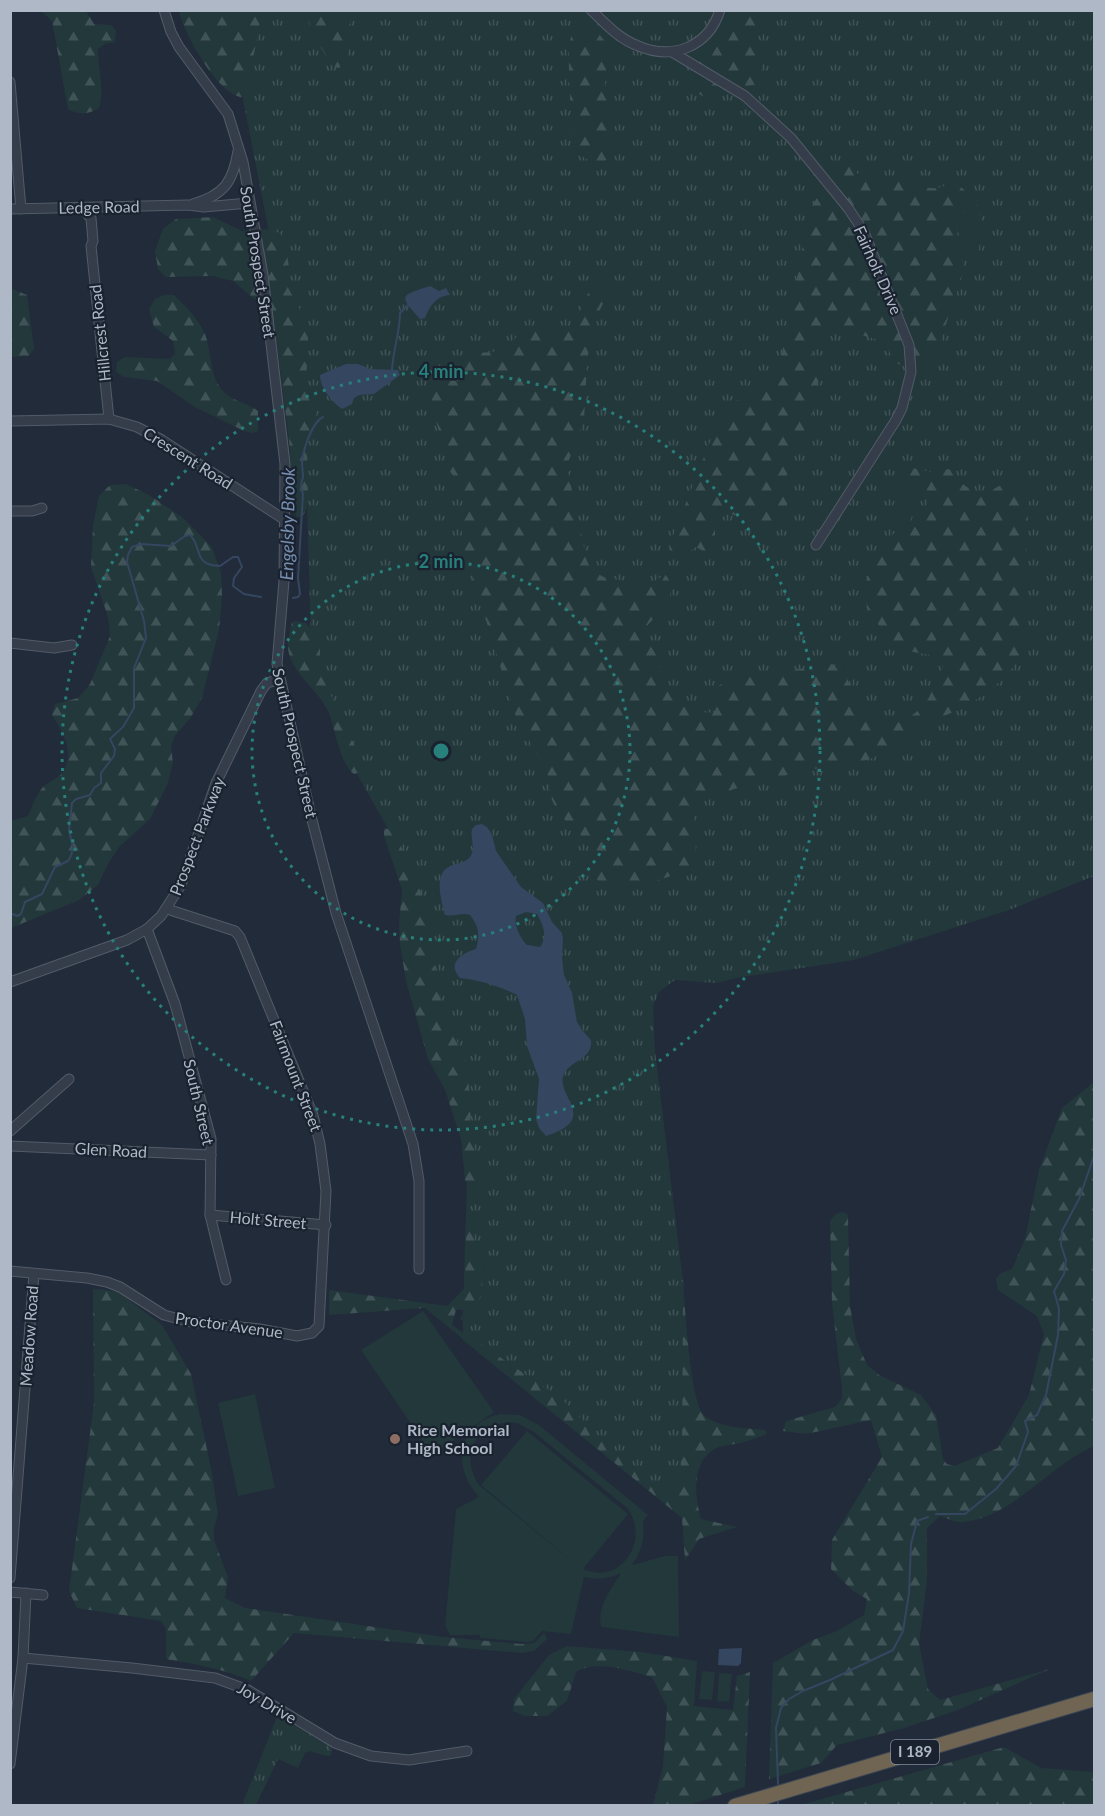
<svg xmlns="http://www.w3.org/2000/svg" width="1105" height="1816" viewBox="0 0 1105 1816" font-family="Lato,sans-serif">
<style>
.grass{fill:url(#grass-tufts)}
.forest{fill:url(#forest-firs)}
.park{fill:#23383b;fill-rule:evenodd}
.water{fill:#354661;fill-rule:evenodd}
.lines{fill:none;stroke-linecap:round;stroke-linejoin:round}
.stream{stroke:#354661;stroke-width:2}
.minor-casing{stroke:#525b68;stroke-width:11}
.highway-casing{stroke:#3f4855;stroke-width:16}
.minor{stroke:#353d4a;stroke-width:9}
.highway{stroke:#706552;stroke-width:14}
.ring{fill:none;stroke:#27807b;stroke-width:3;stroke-dasharray:3 6}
.education-dot{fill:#8d6e63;stroke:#1a222f;stroke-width:2}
.labels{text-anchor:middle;stroke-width:4.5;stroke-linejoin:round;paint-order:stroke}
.shield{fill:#1a222f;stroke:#828b99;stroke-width:1.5}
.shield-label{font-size:15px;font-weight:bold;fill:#afb8c6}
.street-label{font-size:16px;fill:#afb8c6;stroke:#1a222f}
.poi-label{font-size:16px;font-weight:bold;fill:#afb8c6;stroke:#1a222f;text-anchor:start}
.water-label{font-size:18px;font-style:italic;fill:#778eaf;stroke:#1a222f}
.centre{fill:#27807b;stroke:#1a222f;stroke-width:3}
.ring-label{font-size:18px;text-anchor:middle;font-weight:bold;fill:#27807b;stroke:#1a222f;stroke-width:4.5;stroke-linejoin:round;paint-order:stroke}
</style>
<defs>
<pattern id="grass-tufts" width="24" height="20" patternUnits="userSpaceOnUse" patternTransform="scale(1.5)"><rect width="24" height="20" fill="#23383b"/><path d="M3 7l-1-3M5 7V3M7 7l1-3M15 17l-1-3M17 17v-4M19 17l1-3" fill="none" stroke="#405356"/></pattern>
<pattern id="forest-firs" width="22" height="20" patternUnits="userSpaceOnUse" patternTransform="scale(1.5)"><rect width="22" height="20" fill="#23383b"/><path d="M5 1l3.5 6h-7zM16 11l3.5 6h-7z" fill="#405356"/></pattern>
</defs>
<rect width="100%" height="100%" fill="#212b3a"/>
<!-- grass -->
<g class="grass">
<polygon points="252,11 1094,11 1094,876 1009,910 854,960 736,978 717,983 675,980 659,992 653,1006 655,1051 683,1281 682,1518 463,1340 463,1321 460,1319 463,1313 468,1147 396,843 357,774 311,652 307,493 269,233 243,99"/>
<polygon points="277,1717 282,1718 330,1746 332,1752 330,1756 327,1756 309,1751 305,1753 298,1768 278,1759 256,1805 242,1805"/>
</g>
<!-- forest -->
<g class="forest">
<path d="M41,11H86L94,24L111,25L116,31L115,42L105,44L98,49C98,68 105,91 99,108C88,115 79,115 68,109L52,21Z"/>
<path d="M179,11H262L246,97C222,103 182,31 179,11Z"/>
<path d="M307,11H349C351,28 354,55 339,68L332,66L311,31Z"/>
<path d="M728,11H758L755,36L763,75L758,84C751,86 745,86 738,88C724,94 712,103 697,93C694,80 690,61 700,50C707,43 715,37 720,29C724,23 725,16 728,11Z"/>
<path d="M578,26L596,31L604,40L607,52L605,86L613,135L612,149L607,160C596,164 582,161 577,148C571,134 566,52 571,37C572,34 576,29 578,26Z"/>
<path d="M852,163C856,169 858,179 865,181C878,185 890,179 903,179C913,179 920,187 929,188C951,190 950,173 970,196C975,202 978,205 978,212H965L960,214L956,244L963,263L962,276L937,351L909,367C886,363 895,353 882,342C874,336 838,331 826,329C799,353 821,367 818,396C814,421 795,440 789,464C783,482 792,505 783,522L758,528C741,520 731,504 715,524V553L710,555L696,547L683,555L675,557L670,552L669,546L717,424L728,408L741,397L757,391L770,382L778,374L811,207L833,174L841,166Z"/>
<polygon points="213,217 242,231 265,229 280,233 286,249 290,273 287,286 302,313 308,336 308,358 305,381 316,406 317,415 307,440 308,505 304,514 301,517 297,517 294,511 289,440 274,321 259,303 233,281 213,276 166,277 158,269 155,251 163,229 176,219"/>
<path d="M597,284L608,285L609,292L592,325L587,363L584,420L569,460L568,472L587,561L592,571L604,577L644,585L652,583L665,574C682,595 658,613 645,628L647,643C664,655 657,668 666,685C674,699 697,716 714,712L716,708L718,686L732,678L764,675L829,664L838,665L844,669L859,713C874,738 913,721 926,702C931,696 932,688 936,681C941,673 945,670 942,660C931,652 919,655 907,650C890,644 861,607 864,589C865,580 871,571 876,563C882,553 888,535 899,530C904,527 912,527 918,526C926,515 930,500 926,487L905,477V470L909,467L931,472L950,469C956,473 956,477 960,481C967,490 980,493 990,492C1005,481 1016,478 1029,494L1022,647C1020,652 1018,659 1015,664C1001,685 973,703 951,713C942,717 933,719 925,723C903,738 887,756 859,762C844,765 829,766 814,769C787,774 760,782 734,789C725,792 711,793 704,800C685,817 700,844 695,865C665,881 636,888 602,885L596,878L593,866V855L589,844L558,813L552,800L547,771L517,720L466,556C462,538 459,526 468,510L465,497L460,485L449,470L427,386L435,381H458L463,375L459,366V360C472,348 488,356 503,349C516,344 516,329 531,328C542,328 554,334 564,331C580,327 579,310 585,298C589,292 593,288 597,284Z"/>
<polygon points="10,288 27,295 34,349 29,356 11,357"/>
<path d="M164,295H174C185,306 197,317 204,332C213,351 208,378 225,393C233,401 248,403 258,411V431L251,433L242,430L195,407L157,381L124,377L116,372L117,362L125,357L170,359L175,354L173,341L154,327L149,309L155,299Z"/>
<path d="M126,484L149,495L182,517L212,547L221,573L222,595L219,630L202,698L191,717L175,736L171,746L173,763L168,783L150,819L119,847L108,864L98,885L79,900L11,928V821L28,816C32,806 36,795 43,787C49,781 58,779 62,773C76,753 63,732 52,715L55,704L78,698L90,684L110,636L108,617L91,567L93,525L99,496L110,485Z"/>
<path d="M296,621L305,623L317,633L320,644V672L359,755L362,767L361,772L354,774C340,765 335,727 328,711C318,690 295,676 289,654C286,644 290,631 292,622Z"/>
<polygon points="384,828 391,830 400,844 425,902 429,917 429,934 439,993 450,1027 464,1056 467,1070 471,1105 470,1132 481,1169 481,1180 479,1190 471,1190 465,1180 461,1139 445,1090 428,1059 406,981 400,944 399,924 402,890 384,836"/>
<path d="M1094,1082V1446C1048,1466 1015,1516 963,1522C956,1523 947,1518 940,1516L927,1528V1581L919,1643L928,1689L940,1700L1050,1669L958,1710L904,1728L837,1745L821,1763L769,1779L773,1663L813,1640L837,1631L864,1615L867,1599L853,1591L831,1569L832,1540L882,1457L871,1420L806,1434L783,1431L786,1421L835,1407L842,1399V1389L832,1303L830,1221L836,1214L843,1212L848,1215L850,1306L856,1339L867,1365L879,1375L921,1395L936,1415L943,1459L947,1464L954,1466L998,1448L1029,1395L1044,1334L1037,1316L998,1290L996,1279L1001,1273L1012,1269L1025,1239L1039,1170L1062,1108Z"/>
<path d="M471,1219L483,1279L478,1309L456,1310L452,1325L562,1399L623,1461L650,1480L673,1489L680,1480L682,1438L683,1282L668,1276L669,1271L679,1273L683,1281C685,1306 690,1398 703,1414C716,1428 747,1428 765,1430L767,1434C758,1437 750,1441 740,1443C732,1445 720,1445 713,1450C691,1464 695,1497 701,1519L737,1527L699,1539L685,1561L682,1518L425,1308L329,1315V1290L447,1306L465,1288L466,1236Z"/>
<path d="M93,1289L117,1291L162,1325L191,1374L211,1468L218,1514L214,1528V1540L228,1577L225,1598L245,1608L443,1637L521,1644L534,1643L544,1633L547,1639L534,1651L522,1653L294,1633L251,1681C224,1669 195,1664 166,1659V1629L161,1621L77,1608L69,1591L94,1403Z"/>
<path d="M567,1646L641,1652L697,1661L694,1706L733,1710L737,1676L750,1672L745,1787L689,1805H653L663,1766L667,1707L652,1677C630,1671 597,1659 576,1672L567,1701L547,1716H525L513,1711L514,1699L549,1655Z"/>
<polygon points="1004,1747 1041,1768 1094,1772 1094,1805 801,1805"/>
</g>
<!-- park -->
<g class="park">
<polygon points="960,214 981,215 979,251 958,250"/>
<polygon points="902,481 922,488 909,524 889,517"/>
<polygon points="423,1311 494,1412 432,1455 361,1350"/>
<polygon points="255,1394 275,1488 238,1496 218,1403"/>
<path d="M500,1414L520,1415L539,1425L648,1515L643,1521C645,1538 642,1551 632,1565L665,1556H678L679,1637L601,1627C597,1605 611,1590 621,1573C608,1579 598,1580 584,1577L571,1634L542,1631L533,1641L529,1642L480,1638V1635H450L445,1625L456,1509L479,1497C451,1467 457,1424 500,1414ZM509,1422L517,1423L534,1432L627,1508C651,1540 621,1586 583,1569L628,1514L527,1431L481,1485L580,1568L479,1485C460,1456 474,1426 509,1422Z"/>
<polygon points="702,1671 715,1672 712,1700 699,1699"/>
<polygon points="719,1673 732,1674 729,1702 717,1701"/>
</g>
<!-- water -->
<g class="water">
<path d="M430,286L439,291L446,288L450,295C436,296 430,306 425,318L420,319C399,295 399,296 430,286Z"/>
<path d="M346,364H358L370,369L398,370L400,375L374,394L359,395L354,398L352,404L342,409C332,402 320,388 320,375Z"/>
<path d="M482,824L487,827L492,835L496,851L521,887L543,903L552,922L562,933L563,939L562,957L564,975L572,993L577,1022L581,1029L591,1040C593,1058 573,1060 565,1072C551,1094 603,1118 546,1136L539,1128L536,1119L539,1079L527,1046L525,1019L517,995C499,986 479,980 460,978C446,963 462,953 476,949C480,935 479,927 470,915C462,912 454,917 445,915C441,899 432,871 453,865C459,863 466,862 470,857C476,849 470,838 472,829L476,825ZM526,912L537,914C543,924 548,937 540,947L527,945C520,938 514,926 516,916Z"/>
<polygon points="742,1648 741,1663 738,1666 718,1665 719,1649"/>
</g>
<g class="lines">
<!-- stream -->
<g class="stream">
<path d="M392,370C393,350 400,332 400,313L408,305"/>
<path d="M293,598L298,597L300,594L298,578L303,494C300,487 301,485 303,477C303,472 302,467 302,462C303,450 312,422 323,417"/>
<path d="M10,913L17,916L21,914L25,902L42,894L55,867L68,861L71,856L73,848L69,830L72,803L76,799L90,795L94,788L101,783V773L114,756L115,749L110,739L123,727L134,708V668L146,638L144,621L127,562L128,555L132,547L141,544L171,546L185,536L190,535C203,547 192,565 220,566L233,557H238L242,567L234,578L233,586L244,594L261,597"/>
<polyline points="936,1514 965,1514 996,1489 1016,1466 1028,1432 1025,1421 1037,1415 1046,1395 1058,1335 1059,1309 1054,1291 1064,1274 1066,1260 1061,1245 1062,1231 1079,1199 1094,1156"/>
<polyline points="778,1784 776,1728 781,1708 789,1699 803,1691 830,1680 893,1650 903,1631 909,1593 911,1544 917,1521 928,1517"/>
<polyline points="778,1801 778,1806"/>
</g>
<defs>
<g id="minor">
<polyline points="164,10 171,32 179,47 228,114 243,162 263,275 285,464 284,581 277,664 311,816 336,913 413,1144 419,1181 419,1269"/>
<path d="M591,10C605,23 618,38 636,45C671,61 708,48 720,10"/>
<polyline points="672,52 745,96 791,138 848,208 864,232 909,345 911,372 902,408 896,420 816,545"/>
<polyline points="10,82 21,209"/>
<path d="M193,204C224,195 233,182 238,151"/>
<polyline points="88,208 88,215 91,218 93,241 91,246 109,419"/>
<polyline points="10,209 188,205 204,207 249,203"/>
<polyline points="10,421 109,419 137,427 162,440 285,520"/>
<polyline points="10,511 32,511 42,508"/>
<polyline points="10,643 54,648 72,645"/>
<polyline points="147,929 175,1004 211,1139 210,1215 226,1280"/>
<polyline points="10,982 127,940 147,929 161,916 181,885 216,783 261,691 267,683 280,679"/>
<polyline points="10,1131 69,1079"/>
<polyline points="10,1146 211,1155"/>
<polyline points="210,1215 326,1225"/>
<polyline points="10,1271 87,1278 107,1282 120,1287 164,1315 191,1322 260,1329 297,1336 312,1333 319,1326 326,1191 320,1144 313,1115 240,937 235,931 167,909"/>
<polyline points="10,1578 34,1274"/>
<polyline points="10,1592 43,1595"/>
<polyline points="23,1658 132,1668 215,1678 248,1690 335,1743 371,1756 409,1760 467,1751"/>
<polyline points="10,1764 23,1658 26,1593"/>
</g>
<polyline id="highway" points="735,1806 1094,1699"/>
</defs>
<!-- minor casing -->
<use href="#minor" class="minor-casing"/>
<!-- highway casing -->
<use href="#highway" class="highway-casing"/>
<!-- minor -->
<use href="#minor" class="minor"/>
<!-- highway -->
<use href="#highway" class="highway"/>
</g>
<!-- distance rings -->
<g class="ring">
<circle cx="441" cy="751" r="189"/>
<circle cx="441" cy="751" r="379"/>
</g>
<!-- markers -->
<circle class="education-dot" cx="395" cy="1439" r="6"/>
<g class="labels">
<!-- shield labels -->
<rect class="shield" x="891" y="1740" width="48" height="24" rx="4.5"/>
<g class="shield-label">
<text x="915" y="1757">I 189</text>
</g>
<!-- street labels -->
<g class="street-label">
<text transform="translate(99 207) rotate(-1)" y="6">Ledge Road</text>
<text transform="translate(258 262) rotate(81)" y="6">South Prospect Street</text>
<text transform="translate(878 270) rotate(66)" y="6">Fairholt Drive</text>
<text transform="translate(100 333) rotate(-96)" y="6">Hillcrest Road</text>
<text transform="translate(188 458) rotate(32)" y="6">Crescent Road</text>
<text transform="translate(295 743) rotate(77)" y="6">South Prospect Street</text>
<text transform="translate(197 836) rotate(-69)" y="6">Prospect Parkway</text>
<text transform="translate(296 1076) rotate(69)" y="6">Fairmount Street</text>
<text transform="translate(199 1102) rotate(77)" y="6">South Street</text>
<text transform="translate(111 1150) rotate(3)" y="6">Glen Road</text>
<text transform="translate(268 1220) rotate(5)" y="6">Holt Street</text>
<text transform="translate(229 1325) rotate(8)" y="6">Proctor Avenue</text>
<text transform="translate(29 1336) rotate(-86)" y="6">Meadow Road</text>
<text transform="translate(267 1703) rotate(30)" y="6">Joy Drive</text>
</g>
<!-- poi labels -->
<g class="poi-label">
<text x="407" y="1436">Rice Memorial<tspan x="407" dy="18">High School</tspan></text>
</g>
<!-- water labels -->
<g class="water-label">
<text transform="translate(288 524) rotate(-89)" y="6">Engelsby Brook</text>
</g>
</g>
<circle cx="441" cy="751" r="9" class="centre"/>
<g class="ring-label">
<text x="441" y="378">4 min</text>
<text x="441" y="568">2 min</text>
</g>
<!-- border -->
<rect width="1105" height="1816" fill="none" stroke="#afb8c6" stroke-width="24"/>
</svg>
